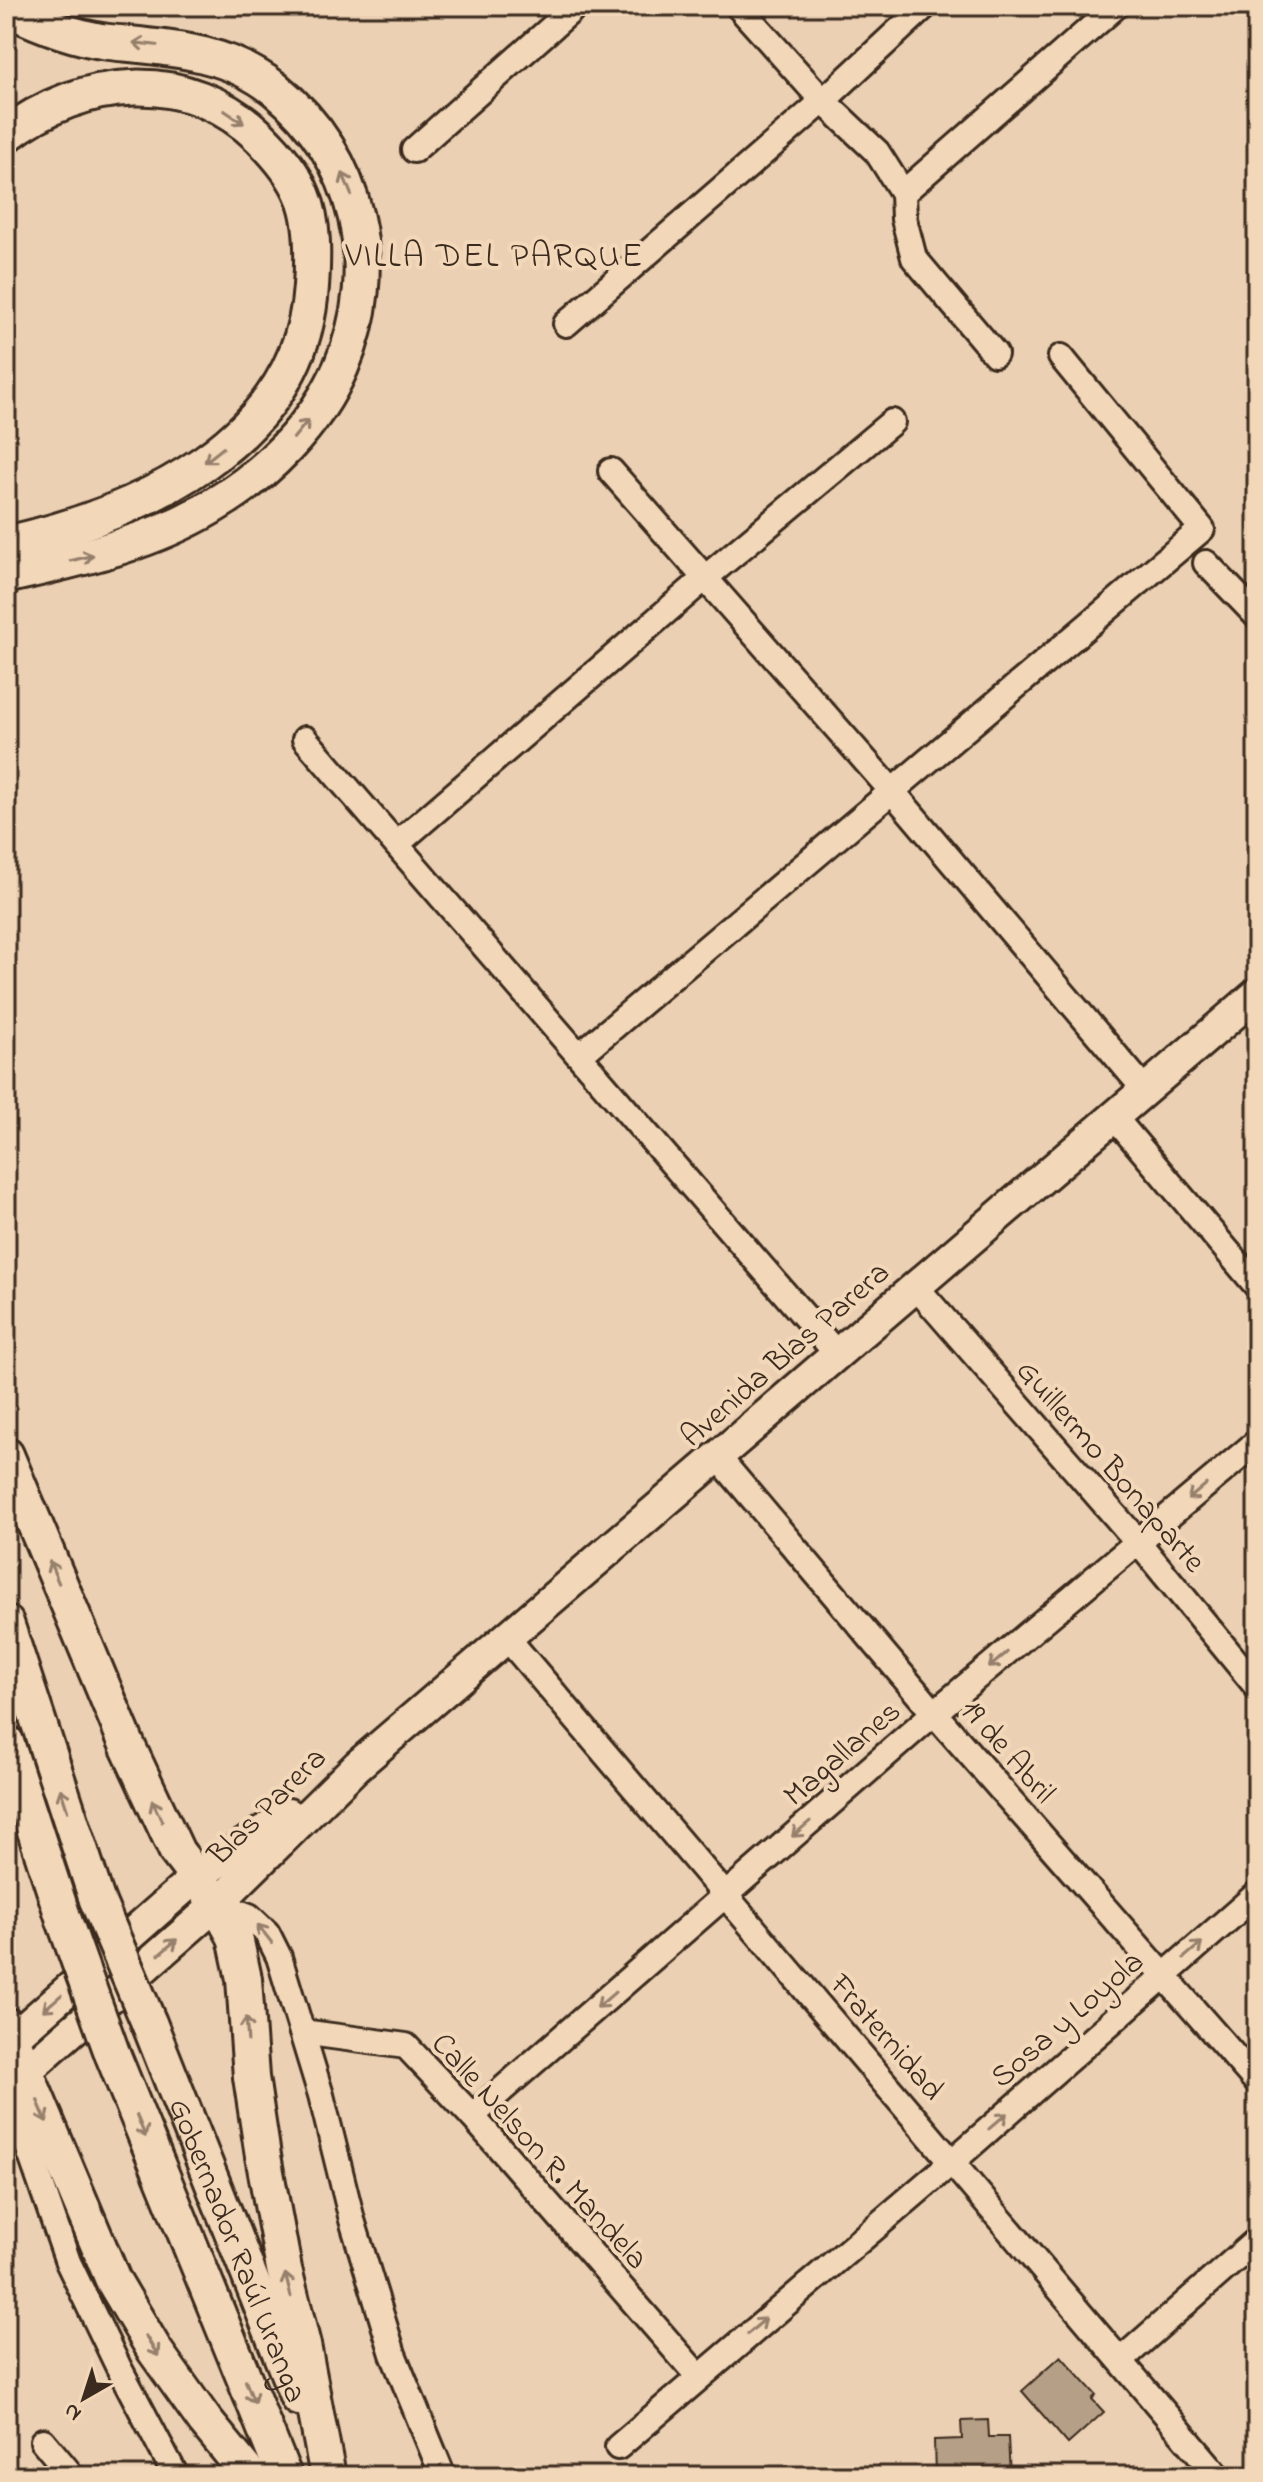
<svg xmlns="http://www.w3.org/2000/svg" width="1263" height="2482" viewBox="0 0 1263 2482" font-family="'Indie Flower',sans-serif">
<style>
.building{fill:#b69f87;stroke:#3b2a1e;stroke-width:2}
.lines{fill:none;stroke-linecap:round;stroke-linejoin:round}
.minor-casing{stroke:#3b2a1e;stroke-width:30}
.major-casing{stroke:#3b2a1e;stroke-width:36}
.highway-casing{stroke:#3b2a1e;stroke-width:40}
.minor{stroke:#f2d7b9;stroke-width:24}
.major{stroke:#f2d7b9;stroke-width:30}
.highway{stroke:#f2d7b9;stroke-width:34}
.highway-bridge-casing{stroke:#3b2a1e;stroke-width:40;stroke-linecap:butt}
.highway-bridge{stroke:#f2d7b9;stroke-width:34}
.oneway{stroke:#96806c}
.labels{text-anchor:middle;stroke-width:8;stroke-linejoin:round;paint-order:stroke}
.street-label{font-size:32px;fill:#3b2a1e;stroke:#f2d7b9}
.neighbourhood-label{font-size:34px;letter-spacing:2px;fill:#3b2a1e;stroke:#f2d7b9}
</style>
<rect width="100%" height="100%" fill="#ebd0b3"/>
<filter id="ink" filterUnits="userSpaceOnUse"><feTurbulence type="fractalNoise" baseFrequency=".0125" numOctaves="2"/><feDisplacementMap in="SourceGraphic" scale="16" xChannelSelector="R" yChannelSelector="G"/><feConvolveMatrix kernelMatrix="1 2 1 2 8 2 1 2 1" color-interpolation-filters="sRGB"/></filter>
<g filter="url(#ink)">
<!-- building -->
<g class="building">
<polygon points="1061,2356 1096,2395 1092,2399 1104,2412 1068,2444 1022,2391"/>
<polygon points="988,2420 989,2437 1008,2437 1010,2476 935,2476 934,2440 962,2439 961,2421"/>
</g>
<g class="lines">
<defs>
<g id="minor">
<polyline points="738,6 823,101 877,152 903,193 904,219 914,258 995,354"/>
<polyline points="414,150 576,6"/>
<polyline points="903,193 1116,6"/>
<polyline points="566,324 823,101 925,6"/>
<polyline points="611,471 892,791 1145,1090"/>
<polyline points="1206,563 1257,616"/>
<polyline points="305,739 837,1354"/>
<polyline points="397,844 705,578 892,422"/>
<polyline points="580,1055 1202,529 1061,357"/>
<polyline points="1114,1117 1257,1286"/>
<polyline points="916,1287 1138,1542 1257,1687"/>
<polyline points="718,1457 934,1713 1257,2082"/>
<polyline points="508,1639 1218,2476"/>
<polyline points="217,1904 249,1916 267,1933 279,1957 321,2095 352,2220 393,2354 443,2476"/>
<polyline points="302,2032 406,2046 472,2116 698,2376"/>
<polyline points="7,2086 68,2262 118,2366 176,2476"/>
<polyline points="472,2116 934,1713 1257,1442"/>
<polyline points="1121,2360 1257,2240"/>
<polyline points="43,2441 72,2476"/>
<polyline points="618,2447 953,2161 1257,1894"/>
</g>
<g id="major">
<polyline points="11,2040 195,1878 288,1814"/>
<polyline points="25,2072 217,1904 357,1766 1257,994"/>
</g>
<g id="highway">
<path d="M6,8C37,23 74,38 109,42C168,48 226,50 275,89C359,157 384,268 341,367C316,425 265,476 211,507C147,545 77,559 6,576"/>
<path d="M6,135C83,76 187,67 260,137C277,154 294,173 303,196C314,222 313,258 311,286C302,442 139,514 6,544"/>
<polyline points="6,1455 128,1747 177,1852 217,1904 235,1937 244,1979 251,2077 263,2156 284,2269 303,2345 327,2471"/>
<polyline points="6,1623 97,1900"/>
<polyline points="6,1742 64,1920"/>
<path id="s1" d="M149,2023L298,2398"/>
<polyline points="6,2025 113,2280 155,2351 205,2421 250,2476"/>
<polyline points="112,2053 284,2476"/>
</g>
</defs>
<!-- minor casing -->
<use href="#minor" class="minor-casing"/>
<!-- major casing -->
<use href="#major" class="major-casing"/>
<!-- highway casing -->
<use href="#highway" class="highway-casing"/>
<!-- minor -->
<use href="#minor" class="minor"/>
<!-- major -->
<use href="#major" class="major"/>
<!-- highway -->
<use href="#highway" class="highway"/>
<defs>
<g id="highway-bridge">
<polyline points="97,1900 149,2023"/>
<polyline points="64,1920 112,2053"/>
</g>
</defs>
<!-- highway-bridge casing -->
<use href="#highway-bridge" class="highway-bridge-casing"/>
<!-- highway-bridge -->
<use href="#highway-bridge" class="highway-bridge"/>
</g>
<!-- one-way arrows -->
<defs><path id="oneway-shaft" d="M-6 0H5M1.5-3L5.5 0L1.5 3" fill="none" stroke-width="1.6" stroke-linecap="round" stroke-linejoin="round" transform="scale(2)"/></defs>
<g class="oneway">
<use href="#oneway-shaft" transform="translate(145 44) rotate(-174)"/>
<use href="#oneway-shaft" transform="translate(234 117) rotate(34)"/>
<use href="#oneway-shaft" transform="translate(347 184) rotate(-112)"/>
<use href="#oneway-shaft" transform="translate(301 429) rotate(-51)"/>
<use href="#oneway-shaft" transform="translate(214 455) rotate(142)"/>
<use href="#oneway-shaft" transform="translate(82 558) rotate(-14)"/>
<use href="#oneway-shaft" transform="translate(1197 1492) rotate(140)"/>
<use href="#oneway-shaft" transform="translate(54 1572) rotate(-113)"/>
<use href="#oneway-shaft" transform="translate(998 1660) rotate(140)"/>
<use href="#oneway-shaft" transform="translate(64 1800) rotate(-108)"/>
<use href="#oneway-shaft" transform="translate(157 1811) rotate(-115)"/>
<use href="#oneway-shaft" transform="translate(801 1829) rotate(139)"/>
<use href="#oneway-shaft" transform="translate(265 1934) rotate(-128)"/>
<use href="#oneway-shaft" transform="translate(168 1947) rotate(-41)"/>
<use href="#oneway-shaft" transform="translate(1193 1950) rotate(-41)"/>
<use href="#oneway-shaft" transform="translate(606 2000) rotate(139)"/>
<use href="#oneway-shaft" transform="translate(52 2003) rotate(139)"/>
<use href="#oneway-shaft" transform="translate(247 2029) rotate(-94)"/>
<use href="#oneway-shaft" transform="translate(42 2111) rotate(67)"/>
<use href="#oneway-shaft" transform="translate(998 2121) rotate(-41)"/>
<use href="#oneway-shaft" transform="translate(141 2126) rotate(68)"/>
<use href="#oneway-shaft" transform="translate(288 2285) rotate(-104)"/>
<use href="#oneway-shaft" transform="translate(757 2326) rotate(-40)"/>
<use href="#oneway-shaft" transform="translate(152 2346) rotate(58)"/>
<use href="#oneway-shaft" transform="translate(250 2392) rotate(68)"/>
</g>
</g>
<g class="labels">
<!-- street labels -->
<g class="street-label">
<text transform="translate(784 1353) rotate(-41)" y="11">Avenida Blas Parera</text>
<text transform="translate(1112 1465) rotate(49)" y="11">Guillermo Bonaparte</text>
<text transform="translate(1009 1750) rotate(49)" y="11">19 de Abril</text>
<text transform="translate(841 1752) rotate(-41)" y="11">Magallanes</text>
<text transform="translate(266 1805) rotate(-45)" y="11">Blas Parera</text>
<text transform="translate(1066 2018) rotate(-41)" y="11">Sosa y Loyola</text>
<text transform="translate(888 2036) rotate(49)" y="11">Fraternidad</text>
<text transform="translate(541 2150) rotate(48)" y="11">Calle Nelson R. Mandela</text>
<text dy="11" stroke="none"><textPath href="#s1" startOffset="244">Gobernador Raúl Uranga</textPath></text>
</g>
<!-- neighbourhood labels -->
<g class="neighbourhood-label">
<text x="495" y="266">VILLA DEL PARQUE</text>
</g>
</g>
<!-- margin -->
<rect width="1263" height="2482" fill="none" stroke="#f2d7b9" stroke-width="32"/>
<rect x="16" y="16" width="1231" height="2450" fill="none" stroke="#3b2a1e" stroke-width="3" filter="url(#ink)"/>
<!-- north arrow -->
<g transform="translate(84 2398) rotate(219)" stroke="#f2d7b9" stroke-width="6" paint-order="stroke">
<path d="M0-6L14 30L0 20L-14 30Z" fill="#3b2a1e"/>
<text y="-12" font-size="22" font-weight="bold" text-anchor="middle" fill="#3b2a1e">N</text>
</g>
</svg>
